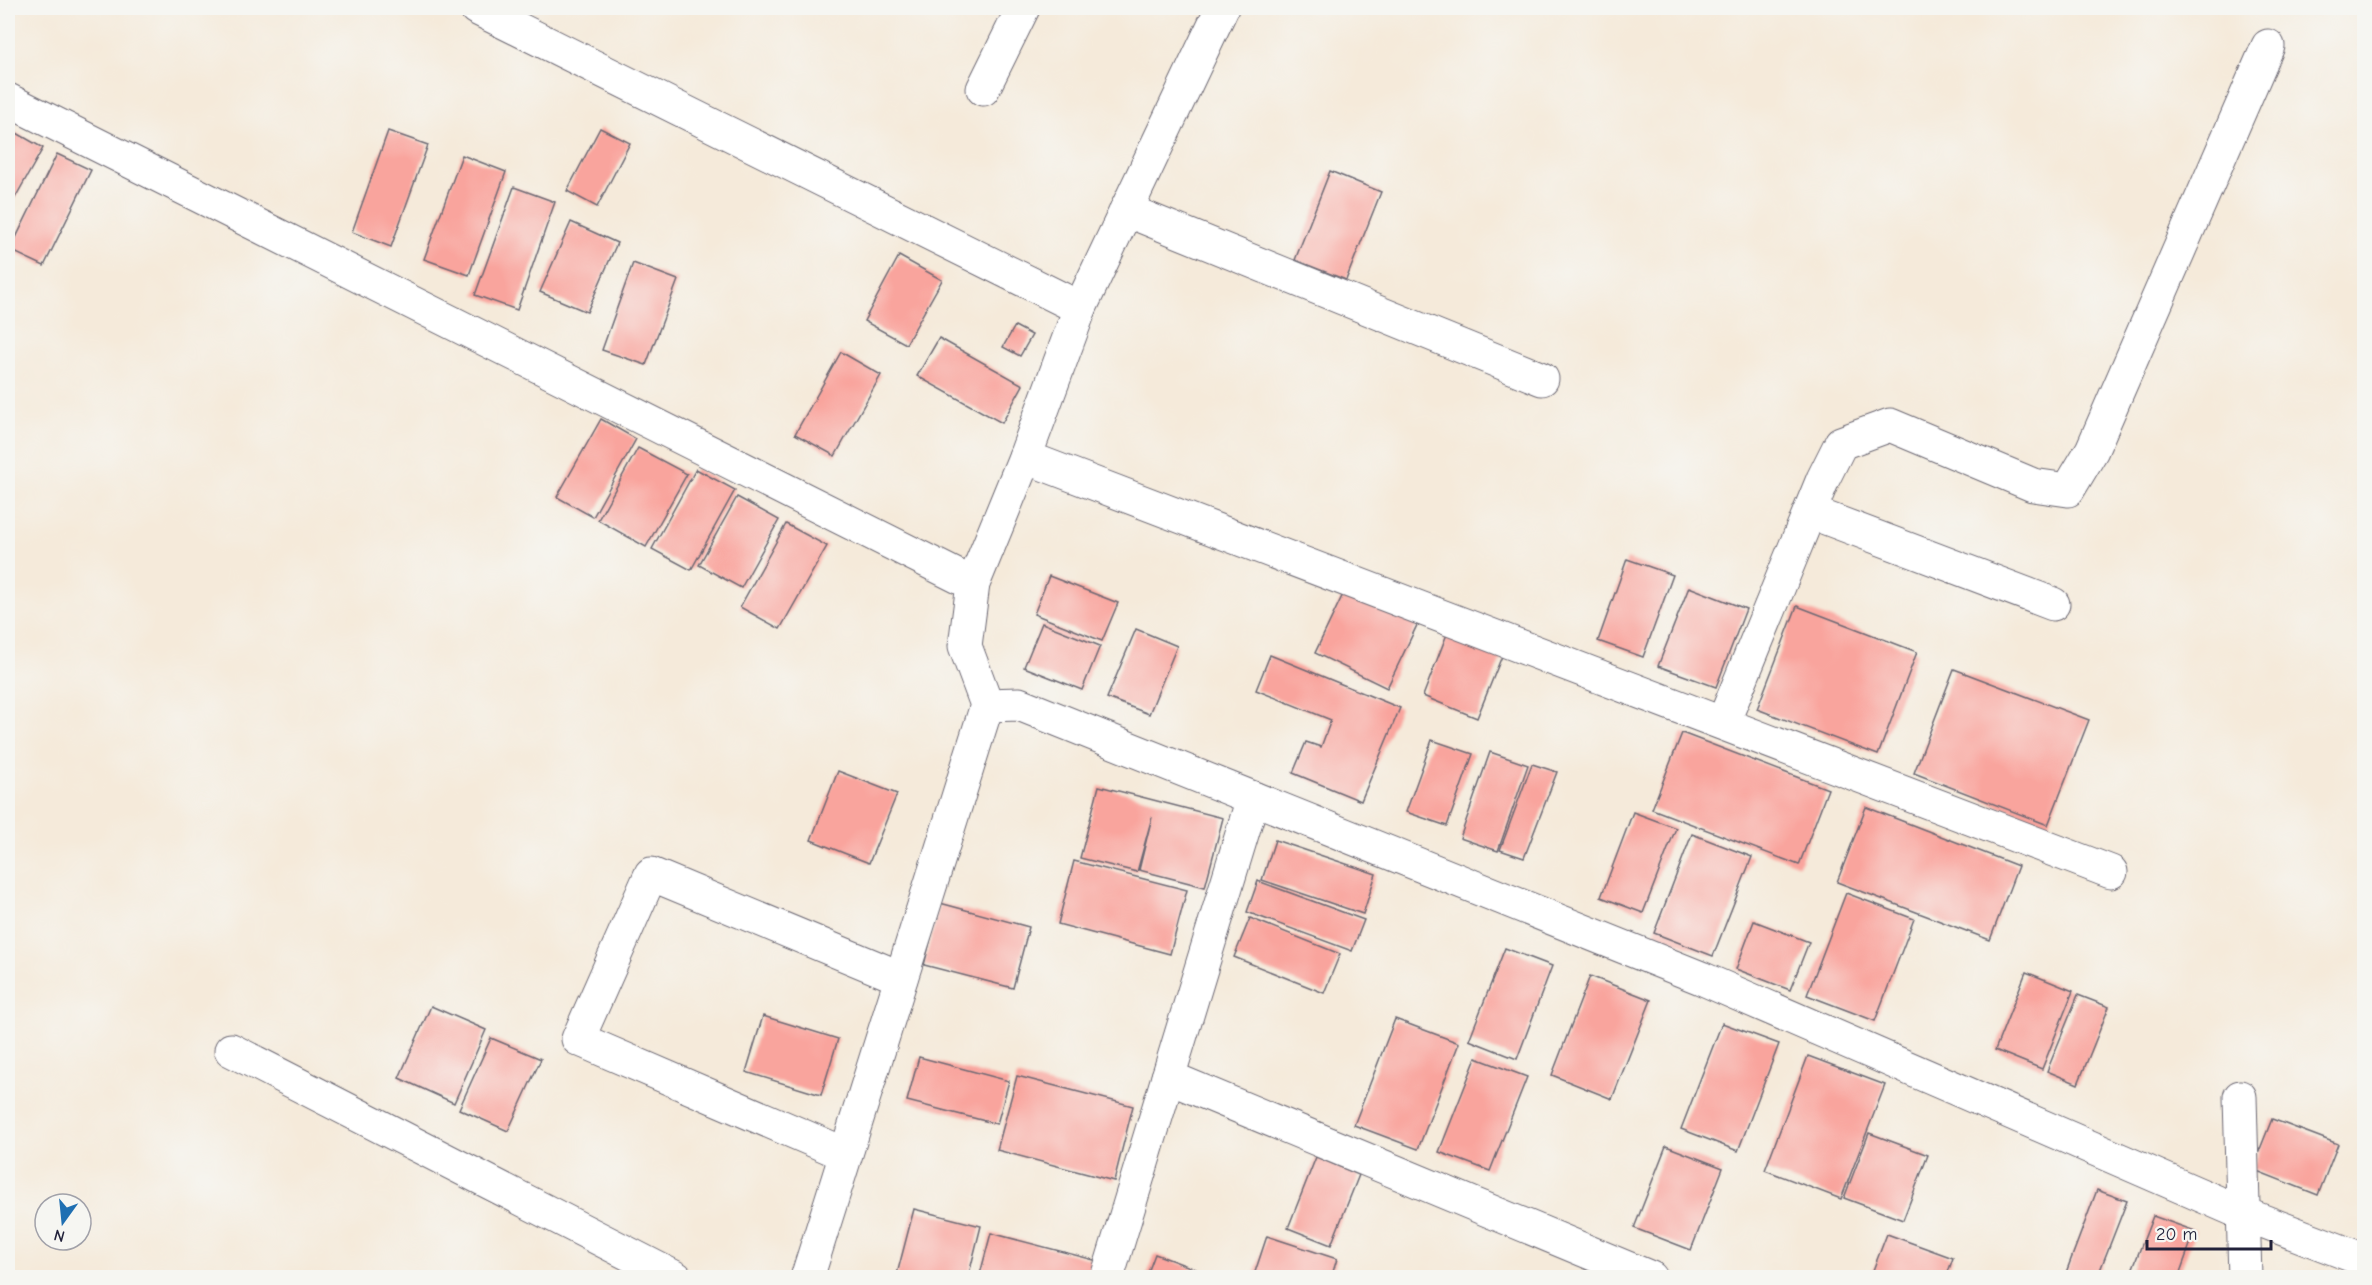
<svg xmlns="http://www.w3.org/2000/svg" width="2372" height="1285" viewBox="0 0 2372 1285" font-family="'Comic Neue',sans-serif">
<style>
.building{fill:#f9a49d}
.lines{fill:none;stroke-linecap:round;stroke-linejoin:round}
.street-casing{stroke:#6c6873;stroke-width:35}
.street{stroke:#fff;stroke-width:33}
</style>
<rect width="100%" height="100%" fill="#f6f6f2"/>
<filter id="ink" filterUnits="userSpaceOnUse"><feTurbulence type="fractalNoise" baseFrequency=".0167" numOctaves="2"/><feDisplacementMap in="SourceGraphic" scale="12" xChannelSelector="R" yChannelSelector="G"/><feConvolveMatrix kernelMatrix="1 2 1 2 8 2 1 2 1" color-interpolation-filters="sRGB"/></filter>
<filter id="wash" filterUnits="userSpaceOnUse"><feTurbulence type="fractalNoise" baseFrequency=".008" numOctaves="4" result="noise"/><feDisplacementMap in="SourceGraphic" scale="24" xChannelSelector="R" yChannelSelector="G"/><feGaussianBlur stdDeviation="1.35" result="paint"/><feColorMatrix in="noise" values="0 0 0 0 0 0 0 0 0 0 0 0 0 0 0 0 0 1.4 0 .05"/><feComposite in="paint" operator="in"/></filter>
<g filter="url(#wash)">
<rect width="100%" height="100%" fill="#f5eada"/>
<g id="blocks">
<!-- building -->
<g class="building">
<polygon points="8,128 43,148 11,205 8,203"/>
<polygon points="600,128 630,143 597,207 567,191"/>
<polygon points="388,131 428,145 391,247 352,232"/>
<polygon points="57,154 91,170 44,266 10,250"/>
<polygon points="462,155 506,172 469,275 424,259"/>
<polygon points="1330,171 1381,192 1346,280 1295,260"/>
<polygon points="514,187 555,202 517,310 475,295"/>
<polygon points="571,222 617,243 587,312 540,292"/>
<polygon points="899,256 942,280 906,344 864,321"/>
<polygon points="633,263 678,280 646,365 602,350"/>
<polygon points="1015,326 1032,335 1020,356 1003,347"/>
<polygon points="939,338 1023,385 1002,423 917,376"/>
<polygon points="841,352 881,375 835,456 795,434"/>
<polygon points="601,419 636,439 593,517 557,497"/>
<polygon points="638,448 687,474 646,547 598,520"/>
<polygon points="696,469 735,490 691,570 652,549"/>
<polygon points="737,497 779,520 741,588 699,565"/>
<polygon points="786,524 827,546 780,629 740,607"/>
<polygon points="1627,559 1673,575 1643,657 1598,641"/>
<polygon points="1049,576 1118,603 1102,641 1034,614"/>
<polygon points="1689,587 1746,609 1716,687 1658,666"/>
<polygon points="1346,588 1418,623 1387,688 1315,653"/>
<polygon points="1797,606 1917,652 1878,755 1757,709"/>
<polygon points="1042,623 1100,646 1082,690 1024,667"/>
<polygon points="1136,629 1177,646 1149,714 1107,698"/>
<polygon points="1447,634 1502,656 1477,718 1423,696"/>
<polygon points="1270,655 1400,708 1361,801 1293,773 1306,742 1321,747 1331,720 1256,690"/>
<polygon points="1954,669 2089,720 2048,825 1914,773"/>
<polygon points="1682,733 1828,789 1799,865 1652,809"/>
<polygon points="1432,740 1473,754 1447,826 1406,812"/>
<polygon points="1490,752 1528,765 1498,851 1460,838"/>
<polygon points="1532,764 1557,772 1524,858 1500,850"/>
<polygon points="838,771 897,794 869,863 811,840"/>
<polygon points="1099,786 1223,818 1205,887 1139,870 1152,817 1137,872 1080,858"/>
<polygon points="1866,807 2018,866 1990,940 1837,882"/>
<polygon points="1633,812 1676,828 1643,913 1601,897"/>
<polygon points="1692,834 1752,857 1713,956 1654,933"/>
<polygon points="1275,840 1376,874 1363,914 1262,880"/>
<polygon points="1074,861 1187,890 1170,954 1058,924"/>
<polygon points="1258,881 1364,920 1352,951 1247,912"/>
<polygon points="1846,893 1914,919 1875,1021 1807,995"/>
<polygon points="940,903 1029,927 1013,988 924,965"/>
<polygon points="1250,918 1340,954 1324,993 1234,957"/>
<polygon points="1754,921 1809,942 1790,990 1736,969"/>
<polygon points="1505,948 1552,966 1517,1059 1469,1040"/>
<polygon points="2026,972 2073,991 2042,1069 1995,1050"/>
<polygon points="1590,976 1651,1000 1612,1099 1552,1075"/>
<polygon points="2078,995 2109,1007 2078,1084 2047,1071"/>
<polygon points="431,1006 486,1030 454,1103 399,1078"/>
<polygon points="763,1016 838,1039 821,1095 746,1072"/>
<polygon points="1395,1019 1459,1043 1418,1149 1354,1125"/>
<polygon points="1722,1023 1779,1044 1738,1151 1681,1129"/>
<polygon points="491,1038 541,1059 508,1131 459,1109"/>
<polygon points="1808,1056 1885,1085 1841,1199 1765,1170"/>
<polygon points="919,1057 1009,1081 997,1124 907,1101"/>
<polygon points="1476,1058 1527,1077 1490,1171 1439,1152"/>
<polygon points="1017,1076 1133,1106 1114,1181 997,1150"/>
<polygon points="2272,1119 2338,1144 2318,1195 2252,1169"/>
<polygon points="1869,1133 1928,1155 1903,1220 1844,1198"/>
<polygon points="1666,1146 1723,1168 1691,1250 1634,1228"/>
<polygon points="1316,1157 1359,1175 1331,1245 1288,1228"/>
<polygon points="2097,1190 2127,1201 2097,1278 2064,1278"/>
<polygon points="914,1209 981,1226 968,1278 896,1278"/>
<polygon points="2153,1216 2195,1231 2178,1278 2129,1278"/>
<polygon points="991,1233 1098,1261 1093,1278 979,1278"/>
<polygon points="1887,1234 1953,1258 1946,1278 1870,1278"/>
<polygon points="1267,1236 1337,1259 1331,1278 1253,1278"/>
<polygon points="1155,1254 1217,1277 1217,1278 1146,1278"/>
</g>
</g>
</g>
<g filter="url(#ink)">
<use href="#blocks" fill-opacity="0" stroke="#6c6873" stroke-width="1.5"/>
<g class="lines">
<defs>
<g id="street">
<polyline points="476,8 1080,308 1025,457"/>
<polyline points="983,89 1023,8"/>
<polyline points="8,100 973,584"/>
<polyline points="1126,210 1542,379"/>
<polyline points="1080,308 1222,8"/>
<polyline points="1810,512 2053,604"/>
<polyline points="987,705 1019,704 1701,978 2242,1213 2364,1260"/>
<polyline points="1723,723 1823,479 1841,443 1890,425 2033,485 2068,490 2092,450 2268,46"/>
<polyline points="231,1050 676,1278"/>
<polyline points="1168,1077 1651,1278"/>
<polyline points="2240,1097 2245,1278"/>
<polyline points="845,1154 578,1039 651,874 901,978"/>
<polyline points="807,1278 987,705 965,646 973,584 1025,457 2111,872"/>
<polyline points="1107,1278 1253,798"/>
</g>
</defs>
<!-- street casing -->
<use href="#street" class="street-casing"/>
<!-- street -->
<use href="#street" class="street"/>
</g>
</g>
<!-- margin -->
<rect width="2372" height="1285" fill="none" stroke="#f6f6f2" stroke-width="30"/>
<!-- north arrow -->
<g transform="translate(63 1222) rotate(195)"><circle r="28" fill="#f6f6f2" stroke="#a1a1a9" stroke-width="1.5"/>
<path d="M0-4.5L10 22L0 15L-10 22Z" fill="#1f6fb2"/>
<text y="-9" font-size="16" font-weight="bold" text-anchor="middle" fill="#22223b">N</text>
</g>
<!-- scale -->
<path d="M2147 1240v9h124v-9" fill="none" stroke="#22223b" stroke-width="3"/>
<text x="2156" y="1240" font-size="18" fill="#22223b" stroke="#f6f6f2" stroke-width="4.5" paint-order="stroke">20 m</text>
</svg>
